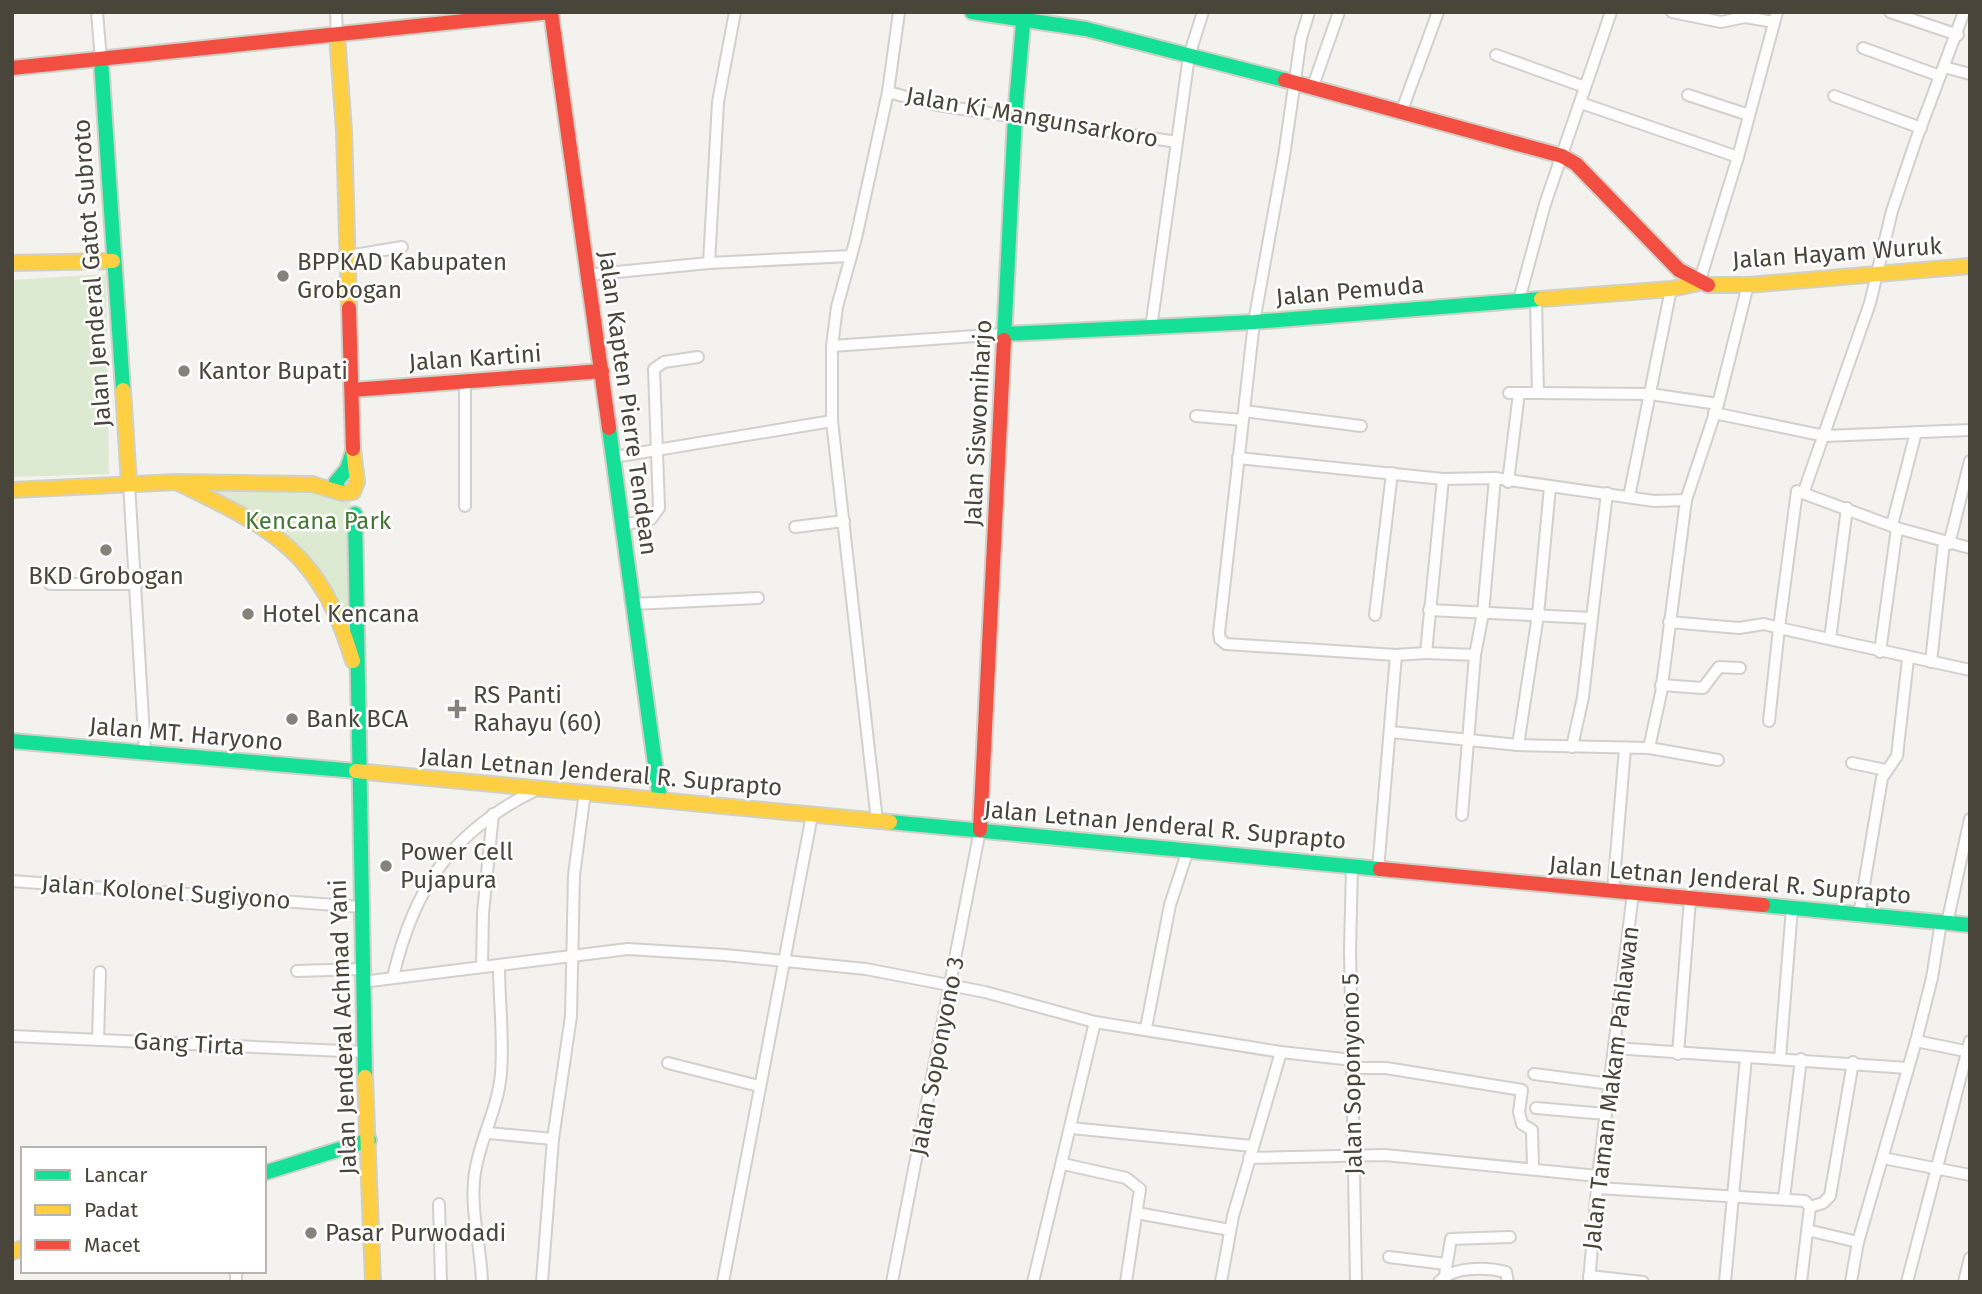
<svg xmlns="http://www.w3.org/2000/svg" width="1982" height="1294" viewBox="0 0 1982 1294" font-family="'Fira Sans',sans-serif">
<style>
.green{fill:#ddead2}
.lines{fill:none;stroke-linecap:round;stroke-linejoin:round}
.street-casing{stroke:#d1d0cc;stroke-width:14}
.fast-casing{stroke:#d1d0c7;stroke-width:18}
.slow-casing{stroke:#d1d0c7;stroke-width:18}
.jam-casing{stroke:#d1d0c7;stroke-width:18}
.street{stroke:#fdfdfd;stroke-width:10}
.fast{stroke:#16e098;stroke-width:14}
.slow{stroke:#ffcf43;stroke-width:14}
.jam{stroke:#f24e42;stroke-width:14}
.poi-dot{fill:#84827a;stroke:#fff;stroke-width:2.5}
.labels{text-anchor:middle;stroke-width:5;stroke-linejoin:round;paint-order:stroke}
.street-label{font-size:24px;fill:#49453b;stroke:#fff}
.poi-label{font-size:24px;fill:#49453b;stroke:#fff;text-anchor:start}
.park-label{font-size:24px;fill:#437533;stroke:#fff}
</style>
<rect width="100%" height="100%" fill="#f3f2ef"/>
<!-- green -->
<g class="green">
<polygon points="106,274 109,474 12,477 12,280"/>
<polygon points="179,482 312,484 348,498 355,514 348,637 298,550"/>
</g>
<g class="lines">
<defs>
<g id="street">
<polyline points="97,12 101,60"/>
<polyline points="336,12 337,35"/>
<polyline points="1309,12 1301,38 1284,156 1254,322 1219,633 1220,639 1226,644 1396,655 1378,870"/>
<polyline points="1672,12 1721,22 1745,17 1774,22"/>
<polyline points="1890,12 1958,35"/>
<polyline points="1863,48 1940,76"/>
<polyline points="1496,55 1585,87"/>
<polyline points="1944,67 1970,74"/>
<polyline points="1313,86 1339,12"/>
<polyline points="888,92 937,105 1177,142"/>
<polyline points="1688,95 1749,115"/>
<polyline points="1834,96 1921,128"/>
<polyline points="1581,103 1738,157"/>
<polyline points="1402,110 1438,12"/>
<polyline points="348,256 402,247"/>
<polyline points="709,263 718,102 735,12"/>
<polyline points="586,275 709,263 850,256"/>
<polyline points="1699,283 1738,157 1777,12"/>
<polyline points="1519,300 1545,204 1611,12"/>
<polyline points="1151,328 1189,56 1203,12"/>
<polyline points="832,346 1004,334"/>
<polyline points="1509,393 1538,393 1536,300"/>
<polyline points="1538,393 1650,394 1718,404"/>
<polyline points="1244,411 1361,426"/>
<polyline points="1714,413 1825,436 1970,430"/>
<polyline points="1196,416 1243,420"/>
<polyline points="614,457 832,421"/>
<polyline points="1238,458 1443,479 1495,478 1654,501 1686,500"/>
<polyline points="1443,479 1426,653 1475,655"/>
<polyline points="1508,482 1519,393"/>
<polyline points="129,483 145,753"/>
<polyline points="1804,491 1870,303 1892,211 1916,140 1964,12"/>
<polyline points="1629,497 1671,289"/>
<polyline points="465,506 465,381"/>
<polyline points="623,525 651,519 659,508 654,369 664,362 698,357"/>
<polyline points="1892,525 1916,432"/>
<polyline points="795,527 844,521"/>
<polyline points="1949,544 1970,461"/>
<polyline points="1970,548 1897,528 1797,491 1779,628 1970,670"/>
<polyline points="50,584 137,584"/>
<polyline points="633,604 758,598"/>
<polyline points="1429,610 1592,618 1607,493"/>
<polyline points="1375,615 1392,473"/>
<polyline points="1669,622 1739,628 1764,624 1779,628 1769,721"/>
<polyline points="1830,639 1847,508"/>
<polyline points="1880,652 1897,528"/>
<polyline points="1396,655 1426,653"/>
<polyline points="1931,662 1944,542"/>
<polyline points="1661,685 1703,688 1719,667 1740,668"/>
<polyline points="1391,732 1518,745 1649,748 1661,693 1686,500 1718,404 1748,285"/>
<polyline points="1518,745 1538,615 1550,487"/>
<polyline points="1572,747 1583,697 1592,618"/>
<polyline points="1649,748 1718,760"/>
<polyline points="1852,763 1886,770"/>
<polyline points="1462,815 1475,655 1483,613 1495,478"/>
<polyline points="877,821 832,421 832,346 837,307 856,238 888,92 899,12"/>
<polyline points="1352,866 1350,950 1356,1282"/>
<polyline points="12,881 362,907"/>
<polyline points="1613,892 1625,748"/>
<polyline points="1859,915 1882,778 1897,756 1908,659"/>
<polyline points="1947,923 1970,819"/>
<polyline points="482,967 483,913 493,814"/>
<polyline points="297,971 361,969"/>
<path d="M393,977C414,887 452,831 536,790"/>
<polyline points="362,982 628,949 725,955 866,969 985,992 1095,1022 1281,1052 1353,1060"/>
<polyline points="1146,1028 1170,905 1187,853"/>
<polyline points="12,1036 366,1052"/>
<polyline points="98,1040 100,972"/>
<polyline points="1916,1041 1970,1052"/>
<polyline points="1614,1048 1908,1068"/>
<polyline points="1678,1054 1690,899"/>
<polyline points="1780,1058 1792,908"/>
<polyline points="668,1063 759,1086"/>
<polyline points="1353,1068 1386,1068 1522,1090 1519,1112 1522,1124 1532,1130 1533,1168"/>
<polyline points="1534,1074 1611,1084"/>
<polyline points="1536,1108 1606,1114"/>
<polyline points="1071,1128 1252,1146"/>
<polyline points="488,1133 553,1139"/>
<polyline points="1249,1158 1385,1155 1598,1176"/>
<polyline points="1883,1158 1970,1175"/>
<polyline points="1063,1164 1126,1178 1140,1189 1126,1282"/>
<polyline points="1598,1188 1805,1201 1810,1207 1801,1282"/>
<polyline points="1784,1198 1801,1059"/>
<polyline points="439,1204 441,1282"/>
<polyline points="1810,1207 1823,1203 1830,1196 1853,1062"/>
<polyline points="1137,1213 1230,1230"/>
<polyline points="1807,1230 1858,1242"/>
<polyline points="1389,1257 1446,1264"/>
<polyline points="236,1271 236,1282"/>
<polyline points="1445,1275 1451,1239 1510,1237"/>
<polyline points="1589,1276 1643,1282"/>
<path d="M482,1282C481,1248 471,1214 474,1181C477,1144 498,1111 501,1073C504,1038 499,1001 499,966"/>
<polyline points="542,1282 553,1139 571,1016 574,875 585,792"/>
<polyline points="723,1282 812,815"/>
<polyline points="892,1282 980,830"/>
<polyline points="1033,1282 1095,1022"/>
<polyline points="1221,1282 1233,1216 1281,1052"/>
<path d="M1439,1282C1453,1266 1487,1267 1506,1272L1508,1282"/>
<polyline points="1589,1282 1598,1176 1633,893"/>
<polyline points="1725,1282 1746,1057"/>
<polyline points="1851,1282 1858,1242 1916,1041 1932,978 1941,922"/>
<polyline points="1907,1282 1970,1041"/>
<polyline points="1964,1282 1970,1258"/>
</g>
<g id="fast">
<polyline points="972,12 1086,29 1285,80"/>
<polyline points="101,60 123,390"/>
<polyline points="1004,334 1254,322 1541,299"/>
<polyline points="1004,340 1015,116 1024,12"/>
<polyline points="609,428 660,800"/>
<polyline points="339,491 336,482 347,469 352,454"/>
<polyline points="355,514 365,1077"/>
<polyline points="12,741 356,771"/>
<polyline points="890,822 1380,869"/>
<polyline points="1763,905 1970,925"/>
<polyline points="264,1173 369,1140"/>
</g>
<g id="slow">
<polyline points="337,35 344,131 349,308"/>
<polyline points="12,263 113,261"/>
<polyline points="1708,285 1748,285 1970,266"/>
<polyline points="1541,299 1671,289 1699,283"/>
<polyline points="123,390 129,483"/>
<path d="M178,483C276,530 320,552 353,661"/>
<polyline points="312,484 342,493 353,492 357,482 353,449"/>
<polyline points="12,490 177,482 312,484"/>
<polyline points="356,771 890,822"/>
<polyline points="365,1077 373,1282"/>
<polyline points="12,1252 23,1248"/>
</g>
<g id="jam">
<polyline points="551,12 609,428"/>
<polyline points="12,68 551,12"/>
<polyline points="1285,80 1562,156 1576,164 1679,270 1708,285"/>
<polyline points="349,308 353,449"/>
<polyline points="352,390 602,371"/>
<polyline points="980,830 1004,340"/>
<polyline points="1380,869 1763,905"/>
</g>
</defs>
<!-- street casing -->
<use href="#street" class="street-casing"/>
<!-- fast casing -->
<use href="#fast" class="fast-casing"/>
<!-- slow casing -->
<use href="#slow" class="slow-casing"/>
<!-- jam casing -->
<use href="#jam" class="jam-casing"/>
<!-- street -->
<use href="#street" class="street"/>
<!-- fast -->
<use href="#fast" class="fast"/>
<!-- slow -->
<use href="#slow" class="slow"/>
<!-- jam -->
<use href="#jam" class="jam"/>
</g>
<!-- markers -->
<g class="poi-dot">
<circle cx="283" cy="276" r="7"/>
<circle cx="184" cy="371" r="7"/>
<circle cx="106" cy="550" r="7"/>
<circle cx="248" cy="614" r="7"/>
<path d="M453.5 698.5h7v7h7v7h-7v7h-7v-7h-7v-7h7z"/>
<circle cx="292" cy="719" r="7"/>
<circle cx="386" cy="866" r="7"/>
<circle cx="311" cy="1233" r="7"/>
</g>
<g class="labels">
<!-- street labels -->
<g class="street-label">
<text transform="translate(1032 117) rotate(10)" y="8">Jalan Ki Mangunsarkoro</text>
<text transform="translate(1837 253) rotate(-4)" y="8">Jalan Hayam Wuruk</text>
<text transform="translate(92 273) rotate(-94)" y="8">Jalan Jenderal Gatot Subroto</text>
<text transform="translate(1350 291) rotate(-5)" y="8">Jalan Pemuda</text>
<text transform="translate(475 358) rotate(-4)" y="8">Jalan Kartini</text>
<text transform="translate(628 403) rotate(82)" y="8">Jalan Kapten Pierre Tendean</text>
<text transform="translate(978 423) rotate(-87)" y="8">Jalan Siswomiharjo</text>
<text transform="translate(186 734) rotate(5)" y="8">Jalan MT. Haryono</text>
<text transform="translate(601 772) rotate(5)" y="8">Jalan Letnan Jenderal R. Suprapto</text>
<text transform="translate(1165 825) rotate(5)" y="8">Jalan Letnan Jenderal R. Suprapto</text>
<text transform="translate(1730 880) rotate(5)" y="8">Jalan Letnan Jenderal R. Suprapto</text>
<text transform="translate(166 892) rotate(4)" y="8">Jalan Kolonel Sugiyono</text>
<text transform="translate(343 1027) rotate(-92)" y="8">Jalan Jenderal Achmad Yani</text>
<text transform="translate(189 1044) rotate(3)" y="8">Gang Tirta</text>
<text transform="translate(937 1056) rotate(-79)" y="8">Jalan Soponyono 3</text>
<text transform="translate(1352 1074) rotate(-91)" y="8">Jalan Soponyono 5</text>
<text transform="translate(1611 1088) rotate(-83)" y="8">Jalan Taman Makam Pahlawan</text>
</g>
<!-- poi labels -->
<g class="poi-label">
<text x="297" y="270">BPPKAD Kabupaten<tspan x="297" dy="28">Grobogan</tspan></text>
<text x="198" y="379">Kantor Bupati</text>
<text x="106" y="584" text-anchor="middle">BKD Grobogan</text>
<text x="262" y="622">Hotel Kencana</text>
<text x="473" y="703">RS Panti<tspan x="473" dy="28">Rahayu (60)</tspan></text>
<text x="306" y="727">Bank BCA</text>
<text x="400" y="860">Power Cell<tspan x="400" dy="28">Pujapura</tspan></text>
<text x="325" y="1241">Pasar Purwodadi</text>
</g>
<!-- park labels -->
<g class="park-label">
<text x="318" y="529">Kencana Park</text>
</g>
</g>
<!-- border -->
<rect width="1982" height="1294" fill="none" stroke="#49453b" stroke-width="28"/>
<!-- legend -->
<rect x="21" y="1147" width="245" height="126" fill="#ffffff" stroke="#b6b5b1" stroke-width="2"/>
<rect x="35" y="1170" width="35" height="10" fill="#16e098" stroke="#b6b5b1" stroke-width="2"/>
<text x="84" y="1182" font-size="21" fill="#49453b">Lancar</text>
<rect x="35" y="1205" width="35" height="10" fill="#ffcf43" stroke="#b6b5b1" stroke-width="2"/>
<text x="84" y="1217" font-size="21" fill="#49453b">Padat</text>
<rect x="35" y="1240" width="35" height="10" fill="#f24e42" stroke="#b6b5b1" stroke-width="2"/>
<text x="84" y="1252" font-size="21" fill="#49453b">Macet</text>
</svg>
